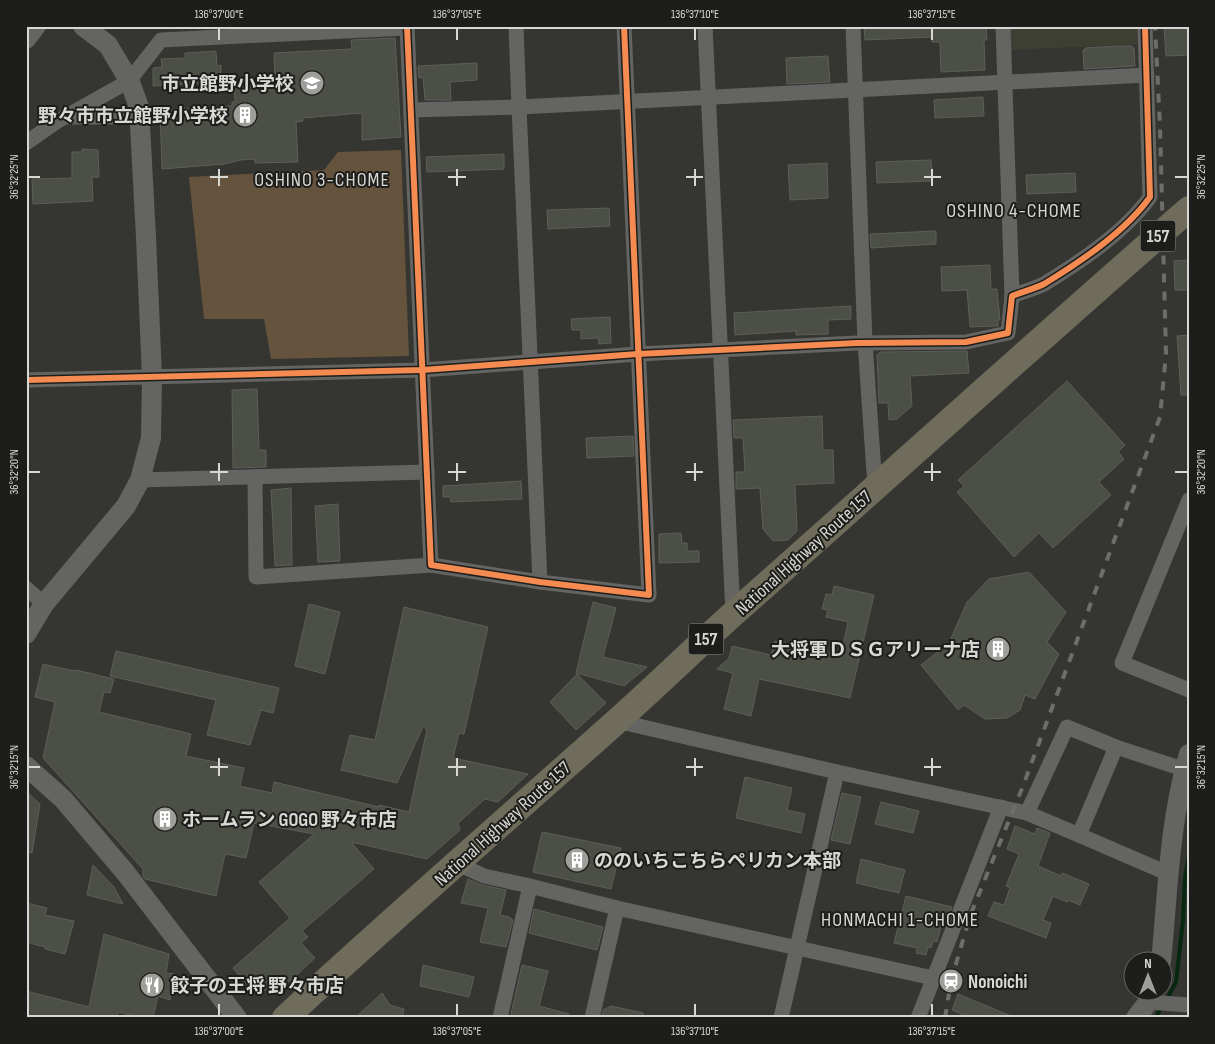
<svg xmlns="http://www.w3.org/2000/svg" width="1215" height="1044" viewBox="0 0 1215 1044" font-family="'Sofia Sans Condensed','Noto Sans JP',sans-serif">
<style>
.built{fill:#3e3f33}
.green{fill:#65533d}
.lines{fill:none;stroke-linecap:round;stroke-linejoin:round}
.stream{stroke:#062710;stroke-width:4}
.building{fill:#4c4f46;stroke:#5c5e5a}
.street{stroke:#646562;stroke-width:15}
.secondary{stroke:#646562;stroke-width:20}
.highway{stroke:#706c5c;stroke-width:26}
.rail{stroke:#6d6d6b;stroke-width:4;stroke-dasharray:9 9;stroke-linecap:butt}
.cycleway-casing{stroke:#1d1e1b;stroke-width:9}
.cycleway{stroke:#f68b52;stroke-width:6}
.ticks{fill:none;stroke:#d7d8d4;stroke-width:2}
.labels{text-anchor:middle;stroke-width:4;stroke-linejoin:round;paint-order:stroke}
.shield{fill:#1d1e1b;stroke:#9fa09c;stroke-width:1}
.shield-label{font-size:18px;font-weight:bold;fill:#d7d8d4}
.poi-label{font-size:19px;font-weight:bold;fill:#d7d8d4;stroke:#1d1e1b;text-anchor:start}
.street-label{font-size:19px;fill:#d7d8d4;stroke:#1d1e1b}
.neighbourhood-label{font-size:20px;letter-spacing:1px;fill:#d7d8d4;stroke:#1d1e1b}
.neatline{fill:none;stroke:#d7d8d4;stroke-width:2}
.ticks-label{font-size:12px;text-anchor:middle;fill:#d7d8d4}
</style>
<rect width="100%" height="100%" fill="#353631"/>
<!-- built -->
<polygon class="built" points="1010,26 1140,26 1141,44 1011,50"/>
<!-- green -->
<polygon class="green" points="401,150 409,356 271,359 264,319 204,319 189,177 324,170 338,152"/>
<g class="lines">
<!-- stream -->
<g class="stream">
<polyline points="1167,999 1176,982 1183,920 1185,877 1189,856"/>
<polyline points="1155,1018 1162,1007"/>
</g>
</g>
<!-- building -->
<g class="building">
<polygon points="864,26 986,26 987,40 984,40 985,70 941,72 940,42 932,42 932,37 865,40"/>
<polygon points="1164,26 1189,26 1189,55 1166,56"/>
<polygon points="395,38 401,137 362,140 362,113 303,118 303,121 296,122 298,162 255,163 255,159 240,160 225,164 162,169 160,110 232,106 232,102 235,102 234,81 275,81 274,53 352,49 351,40"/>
<polygon points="1118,46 1132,46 1132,48 1134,48 1135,66 1084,69 1083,50 1085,50 1085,48"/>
<polygon points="216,51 217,66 221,65 221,82 153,86 153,68 162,67 161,59 185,58 185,53"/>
<polygon points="828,56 830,82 787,84 786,58"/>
<polygon points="477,63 477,80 450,82 451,100 425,100 423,77 419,78 418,66"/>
<polygon points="983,97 984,116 935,118 934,100"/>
<polygon points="82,149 98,150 99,177 92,177 93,201 33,204 32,179 72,178 72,152 82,152"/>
<polygon points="504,154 504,169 427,172 426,157"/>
<polygon points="931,160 932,181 877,183 876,162"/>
<polygon points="827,163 828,198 790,200 788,165"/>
<polygon points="1075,173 1076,192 1027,194 1026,175"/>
<polygon points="609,208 610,226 548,229 547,210"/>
<polygon points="936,231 936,244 871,248 870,234"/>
<polygon points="1189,260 1189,290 1175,290 1174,261"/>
<polygon points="990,265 991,289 997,289 1000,320 998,320 998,326 996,326 970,327 967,290 942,291 941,267"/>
<polygon points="851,306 851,319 828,320 828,334 796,335 796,331 735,335 734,313"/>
<polygon points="610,317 611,343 599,344 598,338 581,339 581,330 572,330 571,319"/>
<polygon points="1189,335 1189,395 1181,395 1177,336"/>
<polygon points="967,351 969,373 910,376 912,406 897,419 889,420 888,403 879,403 877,355 880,352"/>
<polygon points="1067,381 1125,445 1118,452 1124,459 1099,482 1111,495 1053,548 1039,533 1014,557 957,492 964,486 958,480"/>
<polygon points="257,389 259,450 266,450 266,467 233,468 232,390"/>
<polygon points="822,416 823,450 833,450 834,483 795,485 797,531 788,540 773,541 763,529 760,488 736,489 736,472 745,472 743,438 734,438 733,420"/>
<polygon points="633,436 634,456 587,458 586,438"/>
<polygon points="521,481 522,499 451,502 450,497 443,497 443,486"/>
<polygon points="291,488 292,565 275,566 271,490"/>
<polygon points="338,504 340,561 318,562 315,506"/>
<polygon points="681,533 682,543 687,543 687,551 699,551 699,562 659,563 659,534"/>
<polygon points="1029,572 1066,612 1047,642 1059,654 1035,699 1025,695 1020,710 1007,718 985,719 964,705 958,710 921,665 949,643 967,602 989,579"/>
<polygon points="834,586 874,595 850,698 759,679 751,716 724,709 733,673 717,669 729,658 732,646 771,655 775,641 841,655 848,622 826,617 828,610 822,609 826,594 832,595"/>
<polygon points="593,602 616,608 603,657 647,667 624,686 576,673"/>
<polygon points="309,604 340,612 325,674 295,666"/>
<polygon points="404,607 488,627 464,734 459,733 453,758 528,774 498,802 485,799 458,823 460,830 427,859 351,842 374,869 302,931 308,937 301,943 315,958 279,991 250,989 233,968 290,918 259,882 314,834 254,823 246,858 225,854 216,896 145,879 143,876 143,869 43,758 55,702 35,697 43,664 74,671 76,670 114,679 110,693 104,692 99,712 191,734 186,756 244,768 240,786 272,793 274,782 379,807 379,805 409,812 427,729 423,727 397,783 341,770 350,735 375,740"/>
<polygon points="116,651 279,688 273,713 261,710 250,745 207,735 216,700 110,676"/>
<polygon points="577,674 606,703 576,730 550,702"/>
<polygon points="745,777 792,788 787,810 805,814 801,833 736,818"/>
<polygon points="26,791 40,804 32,853 26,852"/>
<polygon points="842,793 861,797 850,844 831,840"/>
<polygon points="881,802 919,811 913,833 875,824"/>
<polygon points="1015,826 1035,834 1037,828 1050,833 1038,866 1061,876 1062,873 1089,884 1080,905 1068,900 1067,902 1053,896 1043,920 1051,923 1046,938 988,916 994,902 1004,905 1010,888 1006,886 1019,854 1007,849"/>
<polygon points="542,832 621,848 611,889 533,872"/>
<polygon points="861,859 905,870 899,893 856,883"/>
<polygon points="93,865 114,887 123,904 87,895"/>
<polygon points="468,879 482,885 506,890 500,915 509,917 513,920 506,947 480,942 488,908 461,903"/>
<polygon points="906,896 952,907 947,919 943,918 937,942 933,941 931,948 928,947 926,955 916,953 917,948 894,943"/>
<polygon points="26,903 47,908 45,915 74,921 65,954 45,949 45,947 26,942"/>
<polygon points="534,909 603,927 597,950 529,933"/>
<polygon points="104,934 169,954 166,973 175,974 170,1000 158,996 153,1018 143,1018 118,1012 117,1018 26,1018 26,991 89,1007"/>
<polygon points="423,965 474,977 469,997 420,986"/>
<polygon points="522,965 548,971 539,1006 569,1014 569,1018 510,1018"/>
<polygon points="382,993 390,1005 404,1009 402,1018 355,1018"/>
<polygon points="958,994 1016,1018 971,1018 952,1010"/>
<polygon points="611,1006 643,1013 643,1018 602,1018 603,1010"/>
</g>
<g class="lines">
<!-- street -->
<g class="street">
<polyline points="407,26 431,565 540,582 649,595 624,26"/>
<polyline points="516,26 519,107 1147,75"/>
<polyline points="705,26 733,614"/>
<polyline points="853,26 865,342 875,487"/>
<polyline points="1003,26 1012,296"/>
<polyline points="411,110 519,107 540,582"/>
<polyline points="69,117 140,117"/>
<polyline points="26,143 56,122 129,81 161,40 407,28"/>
<path d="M26,380L422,370L638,354L857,343L966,342L1008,333L1012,296C1022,292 1034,289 1044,284C1080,262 1125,232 1150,197L1145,26"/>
<polyline points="255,477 256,577 431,565"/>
<polyline points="140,480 427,472"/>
<polyline points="1189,500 1122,663 1189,690"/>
<polyline points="26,588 44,604"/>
<polyline points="617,721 837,772 1027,813 1067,727 1116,747 1189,771"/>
<polyline points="1027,813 1079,835 1116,747"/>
<polyline points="1079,835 1167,873"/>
<polyline points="456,863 484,876 530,886"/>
<polyline points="1148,1002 1189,1005"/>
<polyline points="500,1018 530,886 617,908 933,978"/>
<polyline points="592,1018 617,908"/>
<polyline points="781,1018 837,772"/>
<polyline points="918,1018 1001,807"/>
</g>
<!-- secondary -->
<g class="secondary">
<polyline points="26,39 36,26"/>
<polyline points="26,634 44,604 126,506 140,480 151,438 152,377 146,237 139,107 130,82 108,45 83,26"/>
<polyline points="26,766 63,799 125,872 237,1018"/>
<path d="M1161,962C1168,891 1169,823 1189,754"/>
<polyline points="1136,1018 1148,1002 1152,992"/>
</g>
<!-- highway -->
<path class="highway" d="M285,1018C394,917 506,820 617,721C656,686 694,649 733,614C886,479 1036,342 1189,209"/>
<!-- rail -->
<polyline class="rail" points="945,1018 951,981 970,916 1023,786 1160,417 1166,354 1160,126 1155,26"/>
<defs>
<g id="cycleway">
<polyline points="407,26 431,565 540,582 649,595 624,26"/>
<path d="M26,380L422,370L638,354L857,343L966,342L1008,333L1012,296C1022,292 1034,289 1044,284C1080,262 1125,232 1150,197L1145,26"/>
</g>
</defs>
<!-- cycleway casing -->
<use href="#cycleway" class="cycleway-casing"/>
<!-- cycleway -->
<use href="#cycleway" class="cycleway"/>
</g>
<!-- ticks -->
<path class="ticks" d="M219,28V40M457,28V40M695,28V40M932,28V40M219,169V186M457,169V186M695,169V186M932,169V186M28,177H40M210,177H228M448,177H466M686,177H703M924,177H941M1175,177H1188M219,463V481M457,463V481M695,463V481M932,463V481M28,472H40M210,472H228M448,472H466M686,472H703M924,472H941M1175,472H1188M219,758V776M457,758V776M695,758V776M932,758V776M28,767H40M210,767H228M448,767H466M686,767H703M924,767H941M1175,767H1188M219,1004V1016M457,1004V1016M695,1004V1016M932,1004V1016"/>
<!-- icons -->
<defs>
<symbol id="school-disc" viewBox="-11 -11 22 22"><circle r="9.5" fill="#9e9f9b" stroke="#1d1e1b"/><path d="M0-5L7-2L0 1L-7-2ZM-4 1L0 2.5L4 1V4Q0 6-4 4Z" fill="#fff"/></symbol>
<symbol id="building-disc" viewBox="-11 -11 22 22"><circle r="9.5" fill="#9e9f9b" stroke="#1d1e1b"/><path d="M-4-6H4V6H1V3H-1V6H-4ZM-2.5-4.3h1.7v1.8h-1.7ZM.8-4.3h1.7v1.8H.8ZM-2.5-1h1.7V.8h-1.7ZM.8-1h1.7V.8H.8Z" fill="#fff"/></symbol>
<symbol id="station-disc" viewBox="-11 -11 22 22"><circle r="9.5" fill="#9e9f9b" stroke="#1d1e1b"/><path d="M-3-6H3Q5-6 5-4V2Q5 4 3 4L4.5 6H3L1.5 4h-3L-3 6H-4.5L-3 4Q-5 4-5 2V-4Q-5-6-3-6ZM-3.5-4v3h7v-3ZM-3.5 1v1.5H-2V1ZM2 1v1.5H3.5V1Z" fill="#fff"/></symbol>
<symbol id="restaurant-disc" viewBox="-11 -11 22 22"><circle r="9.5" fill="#9e9f9b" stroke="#1d1e1b"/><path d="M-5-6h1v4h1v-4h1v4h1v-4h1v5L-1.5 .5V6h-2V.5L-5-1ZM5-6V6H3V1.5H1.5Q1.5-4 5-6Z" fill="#fff"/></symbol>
</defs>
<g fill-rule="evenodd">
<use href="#school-disc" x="298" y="69" width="28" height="28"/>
<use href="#building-disc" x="231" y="101" width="28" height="28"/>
<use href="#building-disc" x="984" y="635" width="28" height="28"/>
<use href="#building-disc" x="151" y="805" width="28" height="28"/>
<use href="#building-disc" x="563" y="846" width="28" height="28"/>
<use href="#station-disc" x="937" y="967" width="28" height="28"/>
<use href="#restaurant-disc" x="138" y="971" width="28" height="28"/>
</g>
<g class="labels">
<!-- shield labels -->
<g class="shield">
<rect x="1140.5" y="220.5" width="35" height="31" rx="4"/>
<rect x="688.5" y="623.5" width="35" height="31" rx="4"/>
</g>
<g class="shield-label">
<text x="1158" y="242">157</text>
<text x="706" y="645">157</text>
</g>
<!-- poi labels -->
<g class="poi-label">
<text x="294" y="90" text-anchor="end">市立館野小学校</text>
<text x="228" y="122" text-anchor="end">野々市市立館野小学校</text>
<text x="980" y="656" text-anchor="end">大将軍ＤＳＧアリーナ店</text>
<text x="182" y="826">ホームラン GOGO 野々市店</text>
<text x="594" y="867">ののいちこちらペリカン本部</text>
<text x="968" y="988">Nonoichi</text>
<text x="170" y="992">餃子の王将 野々市店</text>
</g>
<!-- street labels -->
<g class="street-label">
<text transform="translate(803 552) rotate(-42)" y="7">National Highway Route 157</text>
<text transform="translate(502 823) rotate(-42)" y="7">National Highway Route 157</text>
</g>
<!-- neighbourhood labels -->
<g class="neighbourhood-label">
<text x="322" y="186">OSHINO 3-CHOME</text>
<text x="1014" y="217">OSHINO 4-CHOME</text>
<text x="900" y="926">HONMACHI 1-CHOME</text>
</g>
</g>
<!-- border -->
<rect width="1215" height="1044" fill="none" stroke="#1d1e1b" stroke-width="55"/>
<!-- north arrow -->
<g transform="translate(1148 976)"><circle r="24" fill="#1d1e1b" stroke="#676865"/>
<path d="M0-4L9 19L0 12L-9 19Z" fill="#9e9f9b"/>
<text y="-8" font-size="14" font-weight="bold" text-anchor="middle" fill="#d7d8d4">N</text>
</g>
<rect x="28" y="28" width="1160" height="988" class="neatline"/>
<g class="ticks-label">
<text x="219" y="18">136°37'00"E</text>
<text x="457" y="18">136°37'05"E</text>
<text x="695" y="18">136°37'10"E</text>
<text x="932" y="18">136°37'15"E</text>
<text transform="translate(14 177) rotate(-90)" y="4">36°32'25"N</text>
<text transform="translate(1201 177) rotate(-90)" y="4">36°32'25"N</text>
<text transform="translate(14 472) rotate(-90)" y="4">36°32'20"N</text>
<text transform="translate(1201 472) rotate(-90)" y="4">36°32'20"N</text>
<text transform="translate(14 767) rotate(-90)" y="4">36°32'15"N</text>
<text transform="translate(1201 767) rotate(-90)" y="4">36°32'15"N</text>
<text x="219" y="1035">136°37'00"E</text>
<text x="457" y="1035">136°37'05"E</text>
<text x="695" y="1035">136°37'10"E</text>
<text x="932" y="1035">136°37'15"E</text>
</g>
</svg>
